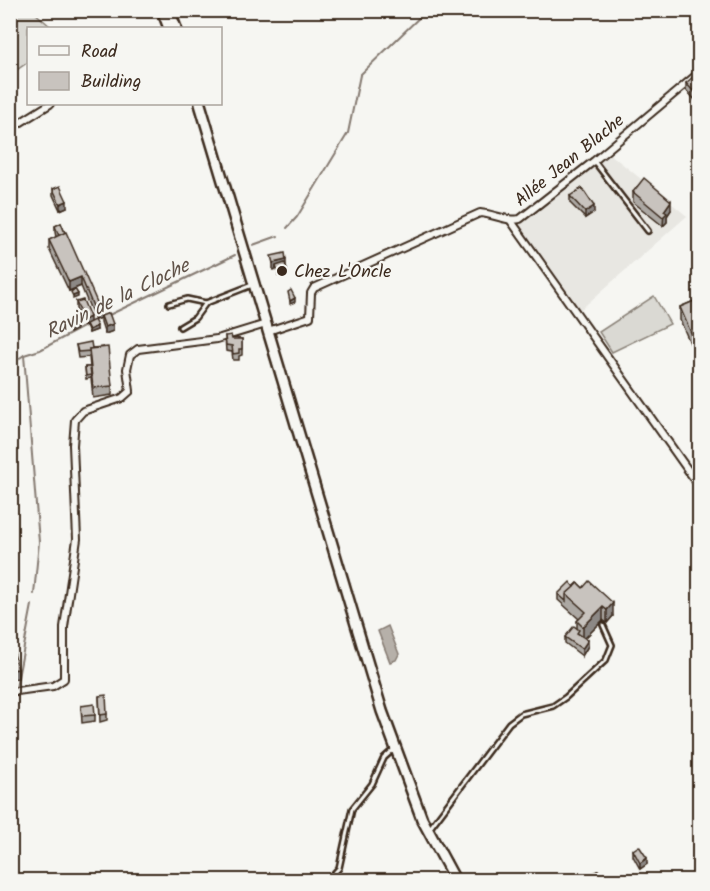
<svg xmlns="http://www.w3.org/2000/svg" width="710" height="891" viewBox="0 0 710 891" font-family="Kalam,sans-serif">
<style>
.built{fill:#e8e7e2}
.green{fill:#dad9d3;stroke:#8a8278;stroke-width:1.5}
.water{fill:#b6b0a9;stroke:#857a71;stroke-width:1.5}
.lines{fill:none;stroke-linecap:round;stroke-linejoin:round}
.stream{stroke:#857a71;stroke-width:2}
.service-casing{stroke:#3b2a1e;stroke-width:8}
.minor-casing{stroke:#3b2a1e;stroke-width:10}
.secondary-casing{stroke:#3b2a1e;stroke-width:14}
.service{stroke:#f6f6f2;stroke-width:3}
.minor{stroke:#f6f6f2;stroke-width:6}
.secondary{stroke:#f6f6f2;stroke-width:9}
.wall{fill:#aca8a3;stroke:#3b2a1e;stroke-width:1.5}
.shaded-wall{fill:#8c8885;stroke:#3b2a1e;stroke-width:1.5}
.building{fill:#c8c3be;stroke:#3b2a1e;stroke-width:1.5}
.poi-dot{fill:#3b2a1e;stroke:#f6f6f2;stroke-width:2}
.labels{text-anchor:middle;stroke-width:4.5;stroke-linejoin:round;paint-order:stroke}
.street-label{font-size:18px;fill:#3b2a1e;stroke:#f6f6f2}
.poi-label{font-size:18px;fill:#3b2a1e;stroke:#f6f6f2;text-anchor:start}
.water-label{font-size:20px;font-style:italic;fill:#605248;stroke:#f6f6f2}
</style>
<rect width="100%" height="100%" fill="#f6f6f2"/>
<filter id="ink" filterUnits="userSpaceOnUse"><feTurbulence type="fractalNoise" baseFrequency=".0167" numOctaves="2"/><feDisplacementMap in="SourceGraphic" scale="12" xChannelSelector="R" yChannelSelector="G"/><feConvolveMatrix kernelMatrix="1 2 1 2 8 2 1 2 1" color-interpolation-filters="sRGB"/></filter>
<g filter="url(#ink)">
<!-- built -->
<polygon class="built" points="610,154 687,216 579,311 518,225"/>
<!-- green -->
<g class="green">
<polygon points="11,10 33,11 52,28 28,28 28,62 11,74"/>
<polygon points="654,296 670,324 612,352 599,332"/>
</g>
<!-- water -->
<polygon class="water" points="388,626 399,654 396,660 390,662 378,631"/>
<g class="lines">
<!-- stream -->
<g class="stream">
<polyline points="287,228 297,217 348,133 360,75 427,10"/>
<polyline points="253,245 278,236"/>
<polyline points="109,315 235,255"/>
<polyline points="24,355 39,542 34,594"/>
<polyline points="10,365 24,355 40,350 87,325"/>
<polyline points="16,688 32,605"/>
<polyline points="10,697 15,696"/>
</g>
<defs>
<g id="service">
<polyline points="594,161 648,231"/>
<polyline points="169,304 187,299 206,303 252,285"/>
<polyline points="180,327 195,318 206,303"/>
<polyline points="430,828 509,723 521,714 553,706 566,697 606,660 612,645 603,625"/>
<polyline points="328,880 339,868 352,809 372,784 384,758 394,749"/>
</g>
<g id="minor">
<polyline points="10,129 50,104"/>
<polyline points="511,221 700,487"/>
<path d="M268,331L310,317L311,293L314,288L480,213C494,214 507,222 520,219L594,161L700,72"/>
<polyline points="17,691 53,686 64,679 64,627 77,539 73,445 75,420 83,411 122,398 130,391 127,369 130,355 138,349 217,339 266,324"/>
</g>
<g id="secondary">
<polyline points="162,10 169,28"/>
<polyline points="169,10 176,28"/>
<polyline points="200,104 382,711 422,819 455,880"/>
</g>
</defs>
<!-- service casing -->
<use href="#service" class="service-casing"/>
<!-- minor casing -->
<use href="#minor" class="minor-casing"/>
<!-- secondary casing -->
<use href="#secondary" class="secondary-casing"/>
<!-- service -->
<use href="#service" class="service"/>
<!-- minor -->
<use href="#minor" class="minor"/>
<!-- secondary -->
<use href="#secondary" class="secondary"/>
</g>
<!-- wall -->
<g class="wall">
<polygon points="699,82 699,101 697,98 695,100 686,90 686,83"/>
<polygon points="53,189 67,207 60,210 53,195"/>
<polygon points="633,192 671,210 667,216 667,222 663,226 633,202"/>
<polygon points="570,196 594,212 585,218 570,203"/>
<polygon points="61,223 100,318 95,320 81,286 69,291 49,249 49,240 56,237 55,232 55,226"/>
<polygon points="699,299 697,359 680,320 680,307"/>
<polygon points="76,302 90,322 97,330 89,333 86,325 84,326 76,309"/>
<polygon points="101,316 113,331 105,334 101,322"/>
<polygon points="225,336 232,339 242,339 242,355 239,356 239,360 233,360 232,352 226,351"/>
<polygon points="76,345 92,348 112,386 112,395 93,398 89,357 78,358"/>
<polygon points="85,367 90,367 91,378 86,379"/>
<polygon points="578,583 613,616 607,623 603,620 585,638 588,646 582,656 565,643 565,637 577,629 577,621 579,619 558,600 558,594 574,587"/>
<polygon points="99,696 107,714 107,720 100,722"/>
<polygon points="81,706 95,715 95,721 82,723"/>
<polygon points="699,759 699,788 696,778 696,768 699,766"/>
<polygon points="633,850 647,864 640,869 633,856"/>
</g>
<!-- shaded-wall -->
<g class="shaded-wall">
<polygon points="697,92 697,98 695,100 695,93"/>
<polygon points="67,201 67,207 60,210 60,204"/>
<polygon points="671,201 671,210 667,216 667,222 663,226 664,211"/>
<polygon points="594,206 594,212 585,218 585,212"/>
<polygon points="286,260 286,266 277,269 276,266 276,269 273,270 273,263"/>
<polygon points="287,270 287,273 278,276 278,273"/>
<polygon points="81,277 81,286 69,291 69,282"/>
<polygon points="78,294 78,297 73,299 73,296"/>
<polygon points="295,298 295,302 290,304 290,301"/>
<polygon points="100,309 100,318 95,320 95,311"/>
<polygon points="90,317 90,323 84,326 84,320"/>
<polygon points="113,324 113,331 105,334 105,327"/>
<polygon points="76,326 76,330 70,333 70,330"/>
<polygon points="97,326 97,330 89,333 89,330"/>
<polygon points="699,346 699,358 697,359 697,347"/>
<polygon points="613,603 613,616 607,623 607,610"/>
<polygon points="603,607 603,620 583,640 583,627"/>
<polygon points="588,640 588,646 582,656 582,649"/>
<polygon points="18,669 18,678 10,680 10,670"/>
<polygon points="647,858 647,864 640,869 640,863"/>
</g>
<!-- building -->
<g class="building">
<polygon points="694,76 699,82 699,94 697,92 695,93 686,83"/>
<polygon points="644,178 671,201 664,211 667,213 663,217 633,192"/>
<polygon points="60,186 67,201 60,204 53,189"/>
<polygon points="582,188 594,206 585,212 570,196"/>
<polygon points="61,223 65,233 59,236 55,226"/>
<polygon points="66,232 100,309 95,311 81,277 69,282 49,240"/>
<polygon points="285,253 286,260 273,263 271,256"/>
<polygon points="285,263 287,270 278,273 276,266"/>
<polygon points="75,289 78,294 73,296 71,292"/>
<polygon points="291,290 295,298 290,301 288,292"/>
<polygon points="699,299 699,346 697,347 680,307"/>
<polygon points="83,300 90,317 84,320 76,302"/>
<polygon points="109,313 113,324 105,327 101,316"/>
<polygon points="94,320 97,326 89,330 86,324"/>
<polygon points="75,323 76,326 70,330 68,326"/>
<polygon points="231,335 232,339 242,339 242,349 239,349 239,353 233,354 232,346 226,345 225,336"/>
<polygon points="91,342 92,348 104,347 89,349 90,351 78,352 76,345"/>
<polygon points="108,347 112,386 93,388 89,349"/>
<polygon points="85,367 90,367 91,375 86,376"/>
<polygon points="589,581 613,603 607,610 603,607 583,627 577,621 586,612 566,594 578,583 583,588"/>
<polygon points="570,582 574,587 566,594 566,601 558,594"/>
<polygon points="574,626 579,630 577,633 588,640 582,649 565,637"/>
<polygon points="10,637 18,669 10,670"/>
<polygon points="106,695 107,714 100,715 99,696"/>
<polygon points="94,704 95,715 82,716 81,706"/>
<polygon points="699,767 699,779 696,768"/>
<polygon points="639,846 647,858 640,863 633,850"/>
<polygon points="598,870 605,880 595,880 590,876"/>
</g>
</g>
<!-- markers -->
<circle class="poi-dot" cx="282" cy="271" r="6"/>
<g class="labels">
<!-- street labels -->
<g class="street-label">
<text transform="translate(569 160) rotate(-39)" y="6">Allée Jean Blache</text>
</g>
<!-- poi labels -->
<g class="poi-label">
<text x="294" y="277">Chez L'Oncle</text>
</g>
<!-- water labels -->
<g class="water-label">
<text transform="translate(117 298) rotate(-26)" y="7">Ravin de la Cloche</text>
</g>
</g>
<!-- margin -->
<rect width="710" height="891" fill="none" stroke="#f6f6f2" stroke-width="36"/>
<rect x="18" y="18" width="674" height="855" fill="none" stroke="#3b2a1e" stroke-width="2" filter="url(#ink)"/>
<!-- legend -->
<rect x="27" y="27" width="195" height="78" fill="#f6f6f2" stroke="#aba49d" stroke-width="1.5"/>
<rect x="39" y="46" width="30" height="9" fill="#f6f6f2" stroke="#aba49d" stroke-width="1.5"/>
<text x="81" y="57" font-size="18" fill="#3b2a1e">Road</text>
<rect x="39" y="72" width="30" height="18" fill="#c8c3be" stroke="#aba49d" stroke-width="1.5"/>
<text x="81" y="87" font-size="18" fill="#3b2a1e">Building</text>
</svg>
